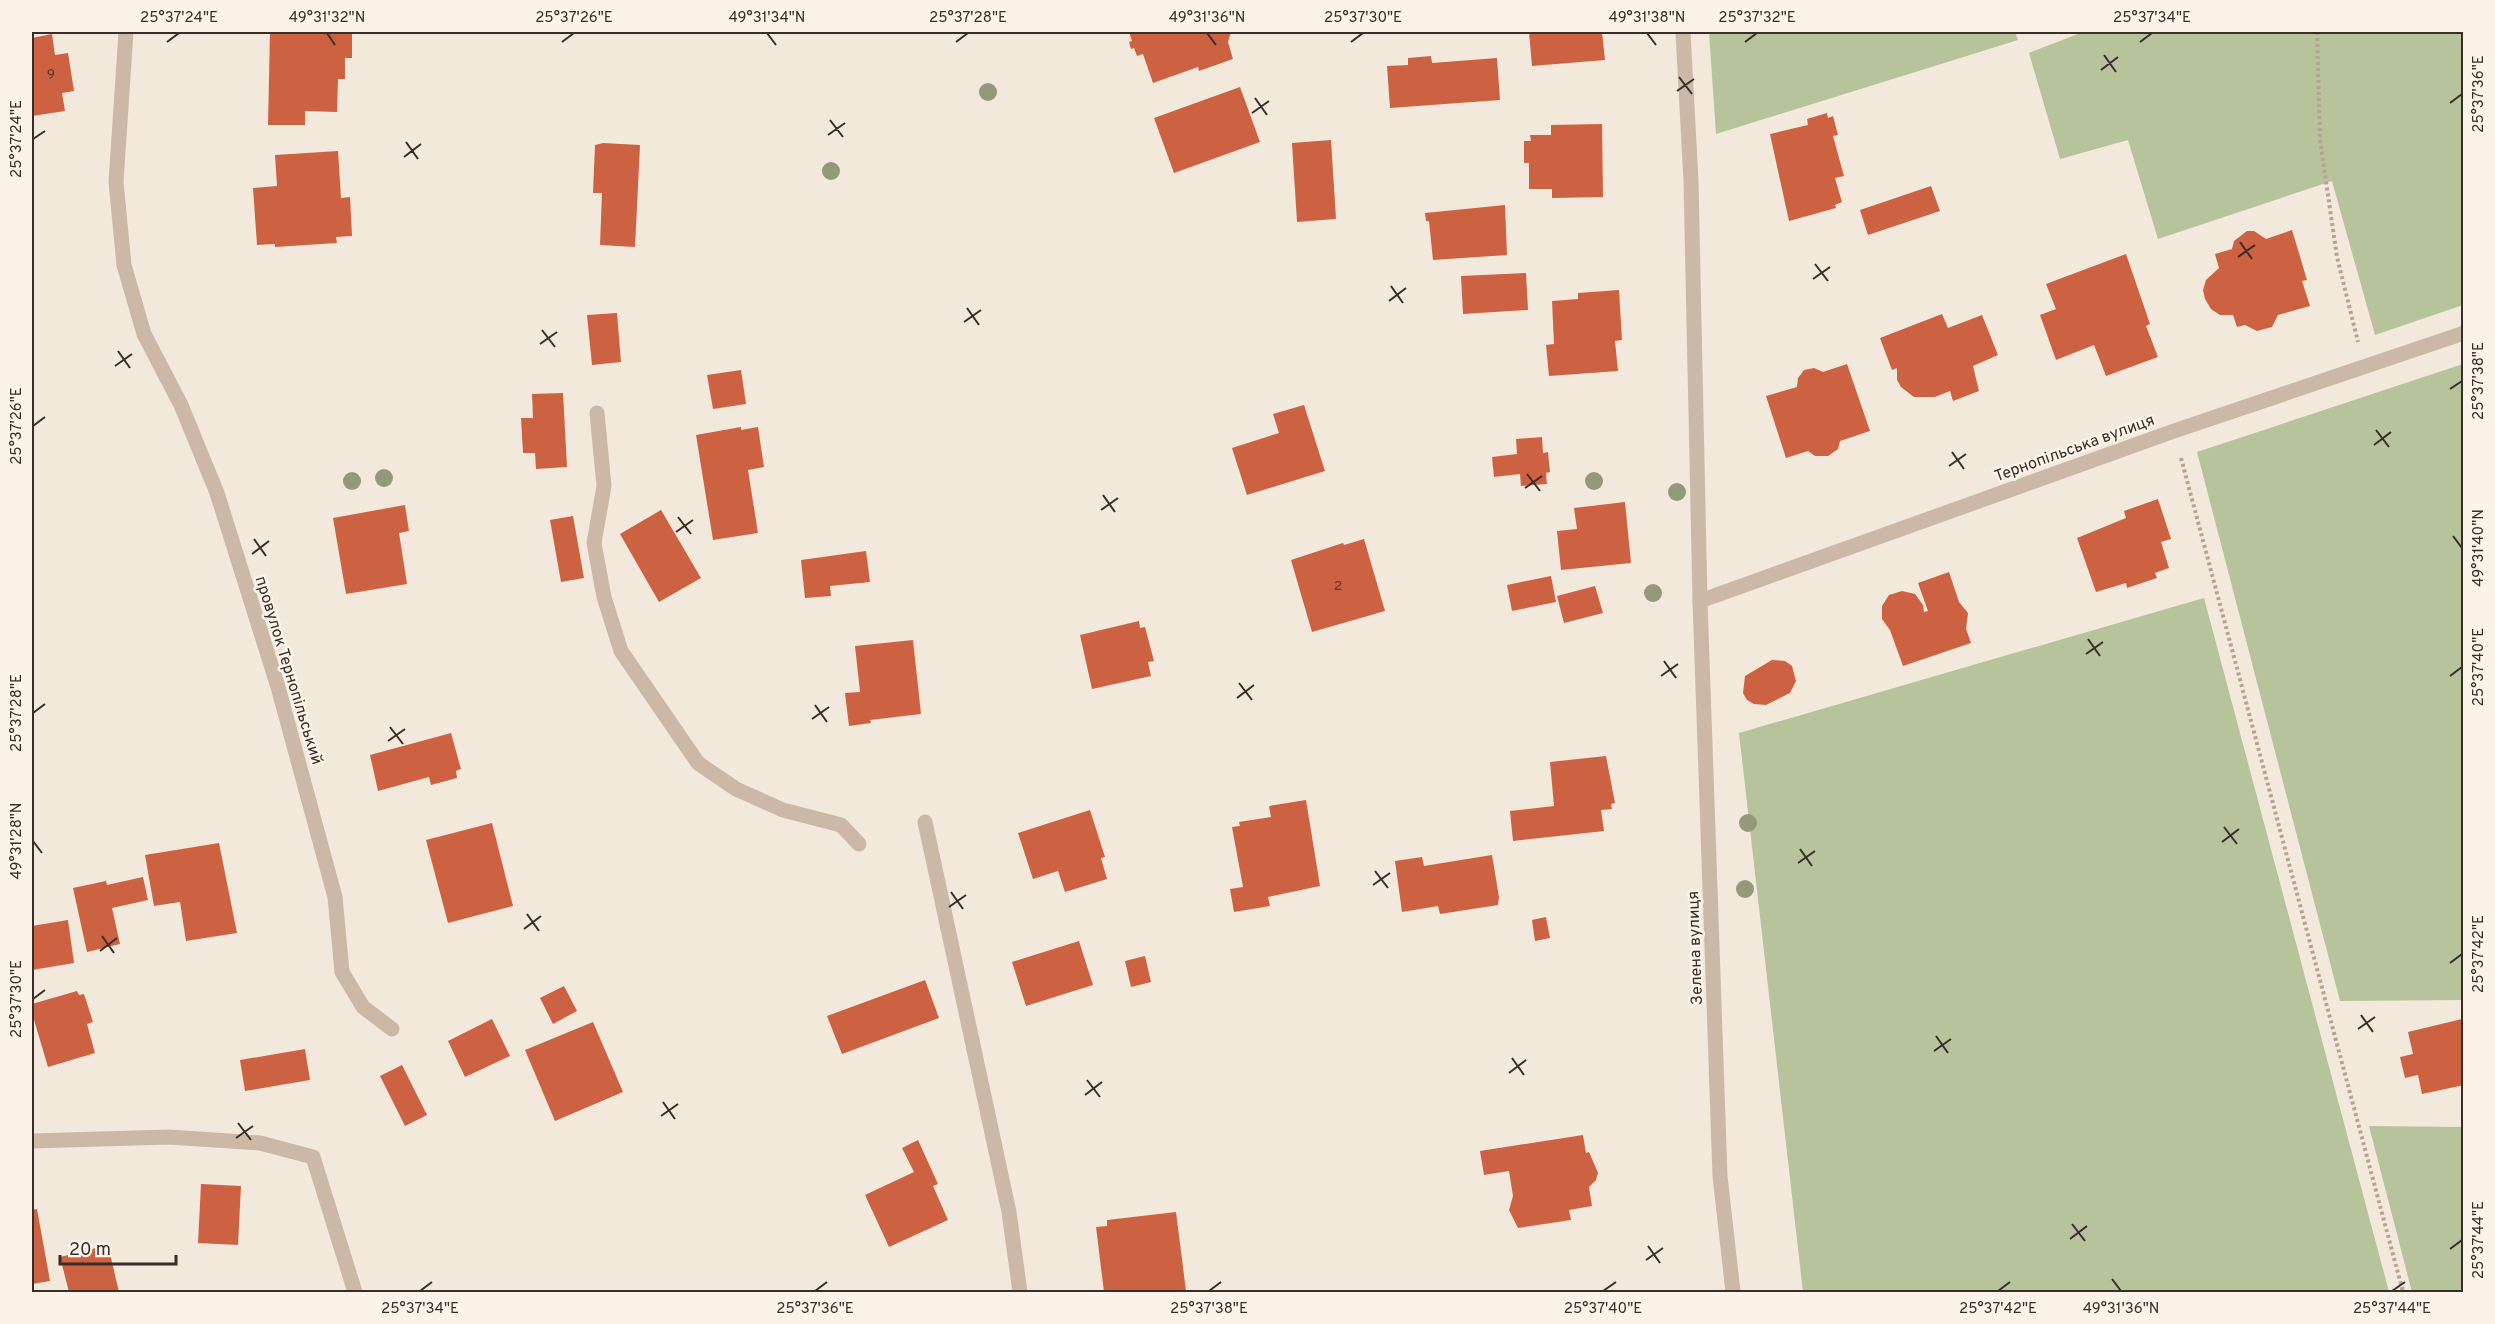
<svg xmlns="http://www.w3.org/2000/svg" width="2495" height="1324" viewBox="0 0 2495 1324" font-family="Overpass,sans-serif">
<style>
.green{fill:#b6c39b}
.building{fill:#cc6241}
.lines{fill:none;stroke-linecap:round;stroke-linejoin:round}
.path{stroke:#b8a291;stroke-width:4;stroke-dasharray:3 3;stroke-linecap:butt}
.minor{stroke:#ccb8a7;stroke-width:15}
.tree{fill:#94997a}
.ticks{fill:none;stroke:#382d28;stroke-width:2}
.labels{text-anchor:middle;stroke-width:5;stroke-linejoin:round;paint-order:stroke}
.number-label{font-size:14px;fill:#5d3a2e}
.street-label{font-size:16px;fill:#382d28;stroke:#fbf2e8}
.neatline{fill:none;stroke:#382d28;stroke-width:2}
.ticks-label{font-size:15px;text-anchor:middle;fill:#382d28}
</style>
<rect width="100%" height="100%" fill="#f3e8dc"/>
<!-- green -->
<g class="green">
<polygon points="1709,32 2015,32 2018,40 1716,134"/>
<polygon points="2083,32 2463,32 2463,305 2375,335 2332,181 2158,239 2128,140 2060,159 2029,53"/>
<polygon points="2463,364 2463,1000 2340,1001 2197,452"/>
<polygon points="2204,598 2389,1292 1803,1292 1739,733"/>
<polygon points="2369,1126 2463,1127 2463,1292 2412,1292"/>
</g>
<!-- building -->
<g class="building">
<polygon points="270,32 352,32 352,58 345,58 345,79 338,79 337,112 305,111 305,125 268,125"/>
<polygon points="1129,32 1231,32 1228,42 1233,59 1199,71 1198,67 1153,83 1143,54 1137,56 1134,48 1131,49 1129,42 1132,41"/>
<polygon points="1529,32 1602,32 1605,60 1532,66"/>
<polygon points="52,34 55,55 68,53 74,91 62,93 65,111 32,116 32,38"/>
<polygon points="1431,56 1432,63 1497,58 1500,100 1390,108 1387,66 1408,65 1408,58"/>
<polygon points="1240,87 1260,142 1174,173 1154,118"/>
<polygon points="1827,113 1828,118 1833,116 1838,135 1833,136 1844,176 1835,178 1842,202 1835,205 1836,208 1789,221 1770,134 1808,125 1807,119"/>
<polygon points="1602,124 1603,197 1552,198 1552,189 1529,189 1529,163 1524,163 1524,141 1531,141 1530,135 1551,135 1551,125"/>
<polygon points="1331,140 1336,219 1297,222 1292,143"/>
<polygon points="603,143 640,145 635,247 600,245 602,193 593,193 595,145"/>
<polygon points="338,151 341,198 350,197 352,236 336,237 337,243 275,247 275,244 257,245 253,188 277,186 275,155"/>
<polygon points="1931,186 1940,211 1868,235 1860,210"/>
<polygon points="1505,205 1507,255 1433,260 1429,221 1426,221 1425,213"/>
<polygon points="2292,230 2307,280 2302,281 2310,306 2278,315 2272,327 2257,331 2245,325 2237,327 2233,315 2220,315 2211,309 2205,299 2203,290 2206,280 2219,268 2215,254 2232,249 2234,241 2247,231 2254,231 2266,239"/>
<polygon points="2126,254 2150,324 2146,326 2158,357 2106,376 2094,345 2056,360 2040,315 2056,309 2046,284"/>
<polygon points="1526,273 1528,310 1463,314 1461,276"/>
<polygon points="1619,290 1622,340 1615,341 1618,371 1549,376 1546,345 1554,344 1552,301 1578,299 1578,293"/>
<polygon points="617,313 621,362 592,365 587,315"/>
<polygon points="1942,314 1948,328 1982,315 1998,355 1973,366 1979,391 1953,401 1950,391 1935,397 1914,397 1901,387 1897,380 1897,368 1892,370 1880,338"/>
<polygon points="1847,364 1870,431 1840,441 1838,449 1828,456 1815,456 1808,451 1786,458 1766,396 1797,387 1798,378 1804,370 1814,368 1823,372"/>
<polygon points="741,370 746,404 713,409 707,375"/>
<polygon points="563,393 567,467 536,469 535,453 523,453 521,418 533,418 532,394"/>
<polygon points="1304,405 1325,471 1247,495 1232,448 1279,433 1273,414"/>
<polygon points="741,427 741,430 758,427 764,467 748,470 758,533 713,540 696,435"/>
<polygon points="1542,437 1543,453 1548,452 1550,472 1546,473 1547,484 1521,486 1520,474 1494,477 1492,457 1517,454 1516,439"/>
<polygon points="2158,499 2171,539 2161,542 2169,568 2155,573 2157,578 2127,588 2126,583 2096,592 2077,538 2126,518 2124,511"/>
<polygon points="1625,502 1631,563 1561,570 1557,531 1577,529 1574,508"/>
<polygon points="405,505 409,531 399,533 407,584 346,594 333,518"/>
<polygon points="661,510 701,578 659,602 620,534"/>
<polygon points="573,516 584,578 561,582 550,520"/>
<polygon points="1364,539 1385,611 1312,632 1291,560 1343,543 1344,545"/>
<polygon points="866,551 870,582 830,586 831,596 805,598 801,560"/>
<polygon points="1949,572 1959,602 1968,613 1966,629 1971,643 1903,666 1890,630 1882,619 1882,606 1889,595 1902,591 1915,594 1923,605 1924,612 1928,611 1918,583"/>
<polygon points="1551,576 1556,602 1512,611 1507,585"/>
<polygon points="1595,586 1603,613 1564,623 1557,596"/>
<polygon points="1139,621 1140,628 1145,627 1154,661 1148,662 1151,676 1092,689 1080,635"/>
<polygon points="913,640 921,714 870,720 871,723 849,726 845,693 860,692 855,646"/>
<polygon points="1772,660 1785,661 1792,666 1796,681 1790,693 1766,705 1754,704 1747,700 1743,693 1745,676"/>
<polygon points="451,733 461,769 456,771 457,778 431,785 429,777 378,791 370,755"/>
<polygon points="1606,756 1615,803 1611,804 1612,809 1601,810 1604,831 1513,841 1510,811 1554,806 1550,762"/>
<polygon points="1306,800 1320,886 1268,897 1270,906 1234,912 1230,889 1243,887 1232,827 1240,826 1239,822 1271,817 1269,806"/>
<polygon points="1090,810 1105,857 1101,858 1107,879 1065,892 1058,871 1033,879 1018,833"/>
<polygon points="492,823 513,906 448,923 426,840"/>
<polygon points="219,843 237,933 186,941 180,902 154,906 145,855"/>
<polygon points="1492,855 1499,897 1498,905 1440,914 1438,906 1402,912 1395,861 1422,857 1424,866"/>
<polygon points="143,877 148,900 112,908 120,944 87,952 73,888 106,881 107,885"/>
<polygon points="1546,917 1550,938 1535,941 1532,920"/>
<polygon points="68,920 74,963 32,970 32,926"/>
<polygon points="1079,941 1093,985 1026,1006 1012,962"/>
<polygon points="1145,956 1151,982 1131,987 1125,961"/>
<polygon points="925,980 939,1018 842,1054 827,1016"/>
<polygon points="564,986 577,1011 553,1024 540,998"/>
<polygon points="77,991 79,995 84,994 93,1022 87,1024 95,1053 48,1067 32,1013 32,1004"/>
<polygon points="492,1019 510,1056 465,1077 448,1041"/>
<polygon points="2462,1019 2464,1085 2422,1094 2418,1075 2405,1078 2400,1057 2413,1054 2408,1032"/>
<polygon points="593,1022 623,1092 555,1121 525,1050"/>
<polygon points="305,1049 310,1080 245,1091 240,1060"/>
<polygon points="402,1065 427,1115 405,1126 380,1076"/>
<polygon points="1583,1135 1586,1153 1589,1152 1598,1173 1596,1180 1589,1187 1592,1206 1569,1210 1571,1220 1518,1228 1509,1210 1513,1196 1509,1171 1484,1175 1480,1151"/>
<polygon points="918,1140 938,1184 933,1186 948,1220 889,1247 865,1195 914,1172 902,1148"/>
<polygon points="201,1184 241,1186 238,1245 198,1243"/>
<polygon points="37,1209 50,1281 32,1284 32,1210"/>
<polygon points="1176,1212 1186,1291 1104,1292 1096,1227 1107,1226 1107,1220"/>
<polygon points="108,1245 119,1292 69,1292 60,1257"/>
</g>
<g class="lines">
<!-- path -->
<g class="path">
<polyline points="2317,32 2320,140 2337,257 2358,342"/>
<polyline points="2181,458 2403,1292"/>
</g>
<!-- minor -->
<g class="minor">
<polyline points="126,32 116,182 124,265 144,334 181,405 217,493 278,687 335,897 342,972 363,1007 392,1029"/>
<polyline points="1683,32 1691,181 1700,601 1720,1176 1733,1292"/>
<polyline points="597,413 604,486 594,543 604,597 621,651 698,763 736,789 783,810 841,825 859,844"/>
<polyline points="1700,601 2174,431 2464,333"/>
<polyline points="925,822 1009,1212 1020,1292"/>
<polyline points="32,1141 169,1137 260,1143 313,1157 355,1292"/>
</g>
</g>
<!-- trees -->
<g class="tree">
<circle cx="988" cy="92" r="9"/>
<circle cx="831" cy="171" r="9"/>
<circle cx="384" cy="478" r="9"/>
<circle cx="352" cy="481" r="9"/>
<circle cx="1594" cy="481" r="9"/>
<circle cx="1677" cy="492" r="9"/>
<circle cx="1653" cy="593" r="9"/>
<circle cx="1748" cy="823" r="9"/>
<circle cx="1745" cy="889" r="9"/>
</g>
<!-- ticks -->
<path class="ticks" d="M327,33L335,45M767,33L776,45M1207,33L1216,45M1647,33L1656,45M167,42L179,33M562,42L574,33M956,42L968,33M1351,42L1363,33M1745,42L1757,33M2140,42L2152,33M2104,55L2116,72M2101,70L2118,57M1679,77L1692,94M1677,91L1694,79M1255,98L1267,115M2450,103L2462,94M1252,113L1269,101M830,120L843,137M828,135L845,123M33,139L45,131M406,142L418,159M404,157L421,144M2240,242L2252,259M2238,257L2255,245M1815,264L1828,281M1813,279L1830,267M1391,286L1403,303M1389,301L1406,288M967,308L979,325M964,322L981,310M542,330L555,347M540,344L557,332M118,351L130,368M115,366L132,354M2450,389L2462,381M33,426L45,417M2376,430L2389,447M2374,445L2391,432M1952,452L1964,469M1949,466L1966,454M1527,474L1540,491M1525,488L1542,476M1103,495L1115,512M1101,510L1118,498M678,517L691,534M676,532L693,520M2453,536L2462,548M254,539L266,556M252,554L269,541M2088,639L2100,656M2086,654L2103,642M1664,661L1676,678M1661,676L1678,664M2450,676L2462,667M1239,683L1252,700M1237,698L1254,685M815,705L827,722M33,713L45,704M812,719L829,707M390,727L403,744M388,741L405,729M2224,827L2237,844M33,841L42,853M2222,842L2239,829M1800,849L1812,866M1798,863L1815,851M1375,871L1388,888M1373,885L1390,873M951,892L963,909M949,907L966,895M527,914L539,931M524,929L541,916M102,936L114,953M100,951L117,938M2450,963L2462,954M33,999L45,990M2361,1015L2373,1032M2358,1029L2375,1017M1936,1036L1948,1053M1934,1051L1951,1039M1512,1058L1524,1075M1509,1073L1526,1060M1087,1080L1100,1097M1085,1095L1102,1082M663,1102L675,1119M661,1116L678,1104M238,1123L251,1140M236,1138L253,1126M2072,1224L2085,1241M2070,1239L2087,1226M1648,1246L1660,1263M2450,1249L2462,1240M1646,1260L1663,1248M2112,1279L2121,1291M420,1291L432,1282M815,1291L827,1282M1209,1291L1221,1282M1603,1291L1616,1282M1998,1291L2010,1282M2392,1291L2405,1282"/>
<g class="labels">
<!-- number labels -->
<g class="number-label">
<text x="51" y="78">9</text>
<text x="1338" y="590">2</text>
</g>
<!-- street labels -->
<g class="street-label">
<text transform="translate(2074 447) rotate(-20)" y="6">Тернопільська вулиця</text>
<text transform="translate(290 670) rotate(73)" y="6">провулок Тернопільський</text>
<text transform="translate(1694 948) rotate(-92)" y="6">Зелена вулиця</text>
</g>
</g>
<!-- border -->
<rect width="2495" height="1324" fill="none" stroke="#fbf2e8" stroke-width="66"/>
<!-- scale -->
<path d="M60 1255v9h116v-9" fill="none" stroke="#382d28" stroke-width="3"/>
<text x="69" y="1255" font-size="18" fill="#382d28" stroke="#fbf2e8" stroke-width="4.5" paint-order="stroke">20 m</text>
<rect x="33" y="33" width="2429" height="1258" class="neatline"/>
<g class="ticks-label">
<text x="179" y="22">25°37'24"E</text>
<text x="327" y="22">49°31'32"N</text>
<text x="574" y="22">25°37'26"E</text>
<text x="767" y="22">49°31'34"N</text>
<text x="968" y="22">25°37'28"E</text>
<text x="1207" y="22">49°31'36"N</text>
<text x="1363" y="22">25°37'30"E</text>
<text x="1647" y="22">49°31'38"N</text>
<text x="1757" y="22">25°37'32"E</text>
<text x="2152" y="22">25°37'34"E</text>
<text transform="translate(2478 94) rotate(-90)" y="5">25°37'36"E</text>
<text transform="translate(16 139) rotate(-90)" y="5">25°37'24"E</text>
<text transform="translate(2478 381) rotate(-90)" y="5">25°37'38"E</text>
<text transform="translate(16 426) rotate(-90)" y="5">25°37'26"E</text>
<text transform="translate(2478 548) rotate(-90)" y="5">49°31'40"N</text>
<text transform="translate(2478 667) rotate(-90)" y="5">25°37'40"E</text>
<text transform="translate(16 713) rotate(-90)" y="5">25°37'28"E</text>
<text transform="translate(16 841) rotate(-90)" y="5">49°31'28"N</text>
<text transform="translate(2478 954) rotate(-90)" y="5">25°37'42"E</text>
<text transform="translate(16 999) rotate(-90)" y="5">25°37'30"E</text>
<text transform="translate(2478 1240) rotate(-90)" y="5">25°37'44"E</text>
<text x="420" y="1313">25°37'34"E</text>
<text x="815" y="1313">25°37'36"E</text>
<text x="1209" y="1313">25°37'38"E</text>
<text x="1603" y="1313">25°37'40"E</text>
<text x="1998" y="1313">25°37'42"E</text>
<text x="2121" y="1313">49°31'36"N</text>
<text x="2392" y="1313">25°37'44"E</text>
</g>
</svg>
